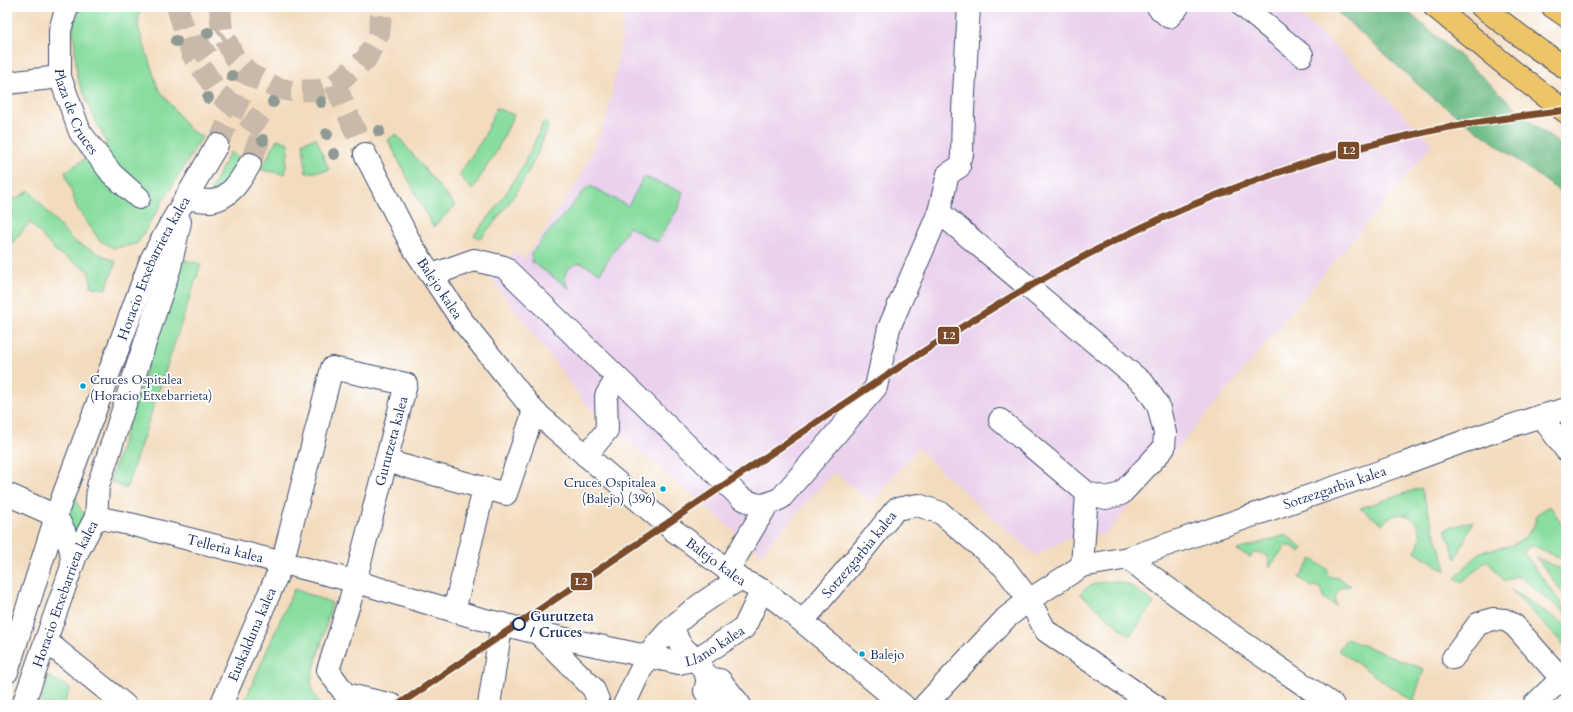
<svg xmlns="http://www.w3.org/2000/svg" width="1573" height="712" viewBox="0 0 1573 712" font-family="Cardo,serif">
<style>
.built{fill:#ead1ec}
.green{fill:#88dd9f;stroke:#52867e}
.forest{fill:#6ebc86;stroke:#447672}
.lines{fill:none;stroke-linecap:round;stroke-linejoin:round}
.minor-tunnel{stroke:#c8b9ab;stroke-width:22;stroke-dasharray:22 11;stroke-linecap:butt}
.minor-casing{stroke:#3b496c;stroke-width:24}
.highway-casing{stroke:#3b496c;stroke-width:24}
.minor{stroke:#fff;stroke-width:22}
.highway{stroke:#eec469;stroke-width:22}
.metro-1-casing{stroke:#fff;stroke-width:10}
.metro-1{stroke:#7a4b2a;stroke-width:7}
.tree{fill:#8e9994}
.bus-dot{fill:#01a3c8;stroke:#fff;stroke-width:1.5}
.stop-dot{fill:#fff;stroke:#1b2f5e;stroke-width:2}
.labels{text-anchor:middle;stroke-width:3.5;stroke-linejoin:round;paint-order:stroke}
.bus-label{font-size:13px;fill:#1b2f5e;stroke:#fff;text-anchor:start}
.street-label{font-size:14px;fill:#1b2f5e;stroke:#fff}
.stop-label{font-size:14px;font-weight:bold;fill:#1b2f5e;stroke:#fff;text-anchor:start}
.line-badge{stroke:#fff;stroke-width:1.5}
.badge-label{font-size:11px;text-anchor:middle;font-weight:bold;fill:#fff}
</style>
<rect width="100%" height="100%" fill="#fff"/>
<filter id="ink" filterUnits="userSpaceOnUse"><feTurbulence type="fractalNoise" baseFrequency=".025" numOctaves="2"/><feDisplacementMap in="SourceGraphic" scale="8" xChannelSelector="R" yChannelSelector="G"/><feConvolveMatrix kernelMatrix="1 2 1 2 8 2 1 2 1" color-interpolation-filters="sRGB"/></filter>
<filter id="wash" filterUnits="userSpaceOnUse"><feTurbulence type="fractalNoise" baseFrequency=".012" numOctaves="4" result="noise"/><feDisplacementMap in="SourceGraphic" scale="16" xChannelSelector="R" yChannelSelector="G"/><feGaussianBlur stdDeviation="0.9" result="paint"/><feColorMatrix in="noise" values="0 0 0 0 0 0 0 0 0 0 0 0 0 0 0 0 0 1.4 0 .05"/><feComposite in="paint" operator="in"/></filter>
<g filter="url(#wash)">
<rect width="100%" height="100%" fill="#f3dcbe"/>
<!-- built -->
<polygon class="built" points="623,7 1290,7 1337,48 1433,144 1106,534 1067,538 1036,556 943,473 918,448 872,502 834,472 761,554 588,407 493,281 514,250 524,260 579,180 607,117 622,37"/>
<!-- green -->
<g class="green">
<polygon points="79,7 140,7 138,27 158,88 190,130 202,137 137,244 114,248 100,241 77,208 65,172 107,144 90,109 77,77 73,25"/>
<polygon points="496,108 514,115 496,152 472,190 459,175 484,137"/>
<path d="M543,123L549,124C533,170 512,203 480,239L474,235C505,200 525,165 543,123Z"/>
<polygon points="396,134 455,206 433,227 388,140"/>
<polygon points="316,138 329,170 306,173 303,142"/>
<polygon points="277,139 289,143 285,174 261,170"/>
<polygon points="230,152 244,160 227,189 209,194"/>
<path d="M644,177L683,192L679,207L657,242L629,227L600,273L581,263C565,266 560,277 570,289L532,262L531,253L589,185L628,206Z"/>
<polygon points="29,190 62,229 75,242 116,262 106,289 92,287 88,270 56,252 30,222 7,249 7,202 21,196"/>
<polygon points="181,259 201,264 126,489 110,481"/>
<path d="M1421,488L1447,572L1415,551C1432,526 1404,500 1382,524L1360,508Z"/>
<polygon points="74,494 79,506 84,514 75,546 64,519"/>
<polygon points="1550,506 1566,530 1566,561 1532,545 1523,552 1566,610 1566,613 1517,575 1505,582 1487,560 1462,582 1455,578 1480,552 1512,545 1524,538 1534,526 1537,514"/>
<polygon points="1473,521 1456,559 1445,529"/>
<polygon points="1286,535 1303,548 1300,552 1292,546 1285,546 1270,567 1269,558 1262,553 1255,553 1250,557 1237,550"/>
<polygon points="1536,557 1566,572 1566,597"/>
<path d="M1312,559L1327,569V573L1331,577L1338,578L1351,586L1342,587C1336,593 1334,598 1336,606L1323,598L1324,595L1321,589L1315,586L1312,587L1299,578Z"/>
<path d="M1114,581L1128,584L1154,603L1130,636L1080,594C1089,583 1100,582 1114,581Z"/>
<polygon points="294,589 332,603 311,680 312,691 320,704 243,705"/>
<polygon points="1511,590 1566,625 1566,645 1565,646"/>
<polygon points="1347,639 1424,669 1413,702 1338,650"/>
<polygon points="48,676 70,688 64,705 40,705"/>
</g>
<!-- forest -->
<polygon class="forest" points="1332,7 1402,7 1454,51 1537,127 1566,149 1566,196 1432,97"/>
</g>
<g filter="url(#ink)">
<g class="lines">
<!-- minor-tunnel -->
<g class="minor-tunnel">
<polyline points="177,7 192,54 220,95 264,130 257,145 250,164"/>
<polyline points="220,7 222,32 234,57 251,75 277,88 291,91 320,90 335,84 366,59 379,34 382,7"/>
<polyline points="192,54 222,32"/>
<polyline points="335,84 365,154"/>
<polyline points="217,145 251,75"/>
</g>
<defs>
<g id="minor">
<path id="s1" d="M67,7L60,30V77L80,132L112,174L139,198"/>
<polyline points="1158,7 1169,17 1178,7"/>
<polyline points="1244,7 1302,55"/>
<polyline points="7,83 60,77"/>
<path id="s2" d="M365,154L412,246L460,318L534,411L673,530L740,579L762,590L781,604L903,705"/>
<polyline points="962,154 963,111 969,7"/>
<path d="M186,199C194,199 203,201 211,201C230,199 241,179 250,164"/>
<polyline points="939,212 1144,384 1158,405 1165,433 1164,448 1121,494 1106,498 1087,493 1000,420"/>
<path d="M432,275L474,260L504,267L741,498C759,507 763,507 781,498L876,387L889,328L939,212L948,174L959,167"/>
<polyline points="1541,416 1566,409"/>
<polyline points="586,456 607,430 606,396 617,378"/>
<polyline points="386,461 506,494 534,411"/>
<polyline points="7,494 56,516 64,531 71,550 72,566"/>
<path id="s3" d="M96,517L134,525L354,581L481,619L538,633L593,688L598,700V705"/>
<path d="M1128,558C1194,610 1264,657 1333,705"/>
<polyline points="1082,566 1087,493"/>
<polyline points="728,570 767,505"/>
<polyline points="454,611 484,489"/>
<path id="s4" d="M803,621L864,549L896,509L918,505L941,513L1004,567L1029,600L1046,631L1154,705"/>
<path d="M674,627C678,646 682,646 695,659C700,663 704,672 708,678L720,680L740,705"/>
<path id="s5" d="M538,633L679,663L696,659L744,628L762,590"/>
<polyline points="46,641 125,705"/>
<polyline points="1453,658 1478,624 1493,619 1505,620 1514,625 1566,684"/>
<path id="s6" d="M7,672L59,507L151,260L171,223L217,145"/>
<polyline points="708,678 705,691 714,705"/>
<path id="s7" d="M23,705L76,555L96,517L98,486L170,267L180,222"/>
<path id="s8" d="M221,705L282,564L332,368L406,384L350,601L328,670L345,694L392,705"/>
<polyline points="489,705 499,640 503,624"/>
<path d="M624,705C632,689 639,671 649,655C669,623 708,598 740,579"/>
<path id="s9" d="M925,705L1006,618L1029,600L1082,566L1128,558L1397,466L1465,441L1541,416L1566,450"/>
<polyline points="1534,705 1561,679"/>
</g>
<g id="highway">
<polyline points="1435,7 1514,72 1566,112"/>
<polyline points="1482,7 1535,47 1566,68"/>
<polyline points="1553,7 1566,16"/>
</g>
</defs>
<!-- minor casing -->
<use href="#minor" class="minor-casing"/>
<!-- highway casing -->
<use href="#highway" class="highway-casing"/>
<!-- minor -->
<use href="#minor" class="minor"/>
<!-- highway -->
<use href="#highway" class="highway"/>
<defs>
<path id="metro-1" d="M398,705C527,618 656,531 785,444C923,350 1061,256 1217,195C1287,167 1360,145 1434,130C1478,121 1522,116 1566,110"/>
</defs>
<!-- metro-1 casing -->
<use href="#metro-1" class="metro-1-casing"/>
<!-- metro-1 -->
<use href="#metro-1" class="metro-1"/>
</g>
<!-- trees -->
<g class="tree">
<circle cx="208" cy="33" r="6"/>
<circle cx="176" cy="41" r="6"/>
<circle cx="232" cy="76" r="6"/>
<circle cx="208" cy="98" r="6"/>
<circle cx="273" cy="102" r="6"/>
<circle cx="321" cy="102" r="6"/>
<circle cx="379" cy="131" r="6"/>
<circle cx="327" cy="134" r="6"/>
<circle cx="263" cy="140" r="6"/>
<circle cx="334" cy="154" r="6"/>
</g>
</g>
<!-- markers -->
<g class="bus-dot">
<circle cx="83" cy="386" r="3.5"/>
<circle cx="663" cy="489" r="3.5"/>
<circle cx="862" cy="654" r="3.5"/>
</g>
<circle class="stop-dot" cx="519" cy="624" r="6"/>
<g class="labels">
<!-- bus labels -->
<g class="bus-label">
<text x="90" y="384">Cruces Ospitalea<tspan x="90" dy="16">(Horacio Etxebarrieta)</tspan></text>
<text x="656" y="487" text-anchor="end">Cruces Ospitalea<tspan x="656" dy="16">(Balejo) (396)</tspan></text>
<text x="870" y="659">Balejo</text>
</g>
<!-- street labels -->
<g class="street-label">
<text dy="5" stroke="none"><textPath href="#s1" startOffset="109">Plaza de Cruces</textPath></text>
<text dy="5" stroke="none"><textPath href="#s6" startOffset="430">Horacio Etxebarrieta kalea</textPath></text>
<text dy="5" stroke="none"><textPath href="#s2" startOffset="154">Balejo kalea</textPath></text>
<text transform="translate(391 441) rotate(-75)" y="5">Gurutzeta kalea</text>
<text dy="5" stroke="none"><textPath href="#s9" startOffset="476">Sotzezgarbia kalea</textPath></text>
<text dy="5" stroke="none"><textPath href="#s3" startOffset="133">Telleria kalea</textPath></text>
<text dy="5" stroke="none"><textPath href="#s4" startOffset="87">Sotzezgarbia kalea</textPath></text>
<text dy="5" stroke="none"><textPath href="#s2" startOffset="545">Balejo kalea</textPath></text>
<text dy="5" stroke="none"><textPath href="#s7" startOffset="119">Horacio Etxebarrieta kalea</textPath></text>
<text dy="5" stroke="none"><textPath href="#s8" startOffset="77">Euskalduna kalea</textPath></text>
<text dy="5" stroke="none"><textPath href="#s5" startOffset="184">Llano kalea</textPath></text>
</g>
<!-- stop labels -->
<g class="stop-label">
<text x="530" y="621">Gurutzeta<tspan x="530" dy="16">/ Cruces</tspan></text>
</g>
</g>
<g class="line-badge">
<rect x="1337" y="141" width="23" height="19" rx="4" fill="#7a4b2a"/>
<rect x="937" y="326" width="23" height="19" rx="4" fill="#7a4b2a"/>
<rect x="570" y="572" width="23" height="19" rx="4" fill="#7a4b2a"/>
</g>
<g class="badge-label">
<text x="1349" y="154">L2</text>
<text x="949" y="339">L2</text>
<text x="581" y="585">L2</text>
</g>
<!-- margin -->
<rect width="1573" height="712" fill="none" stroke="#fff" stroke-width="24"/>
</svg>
